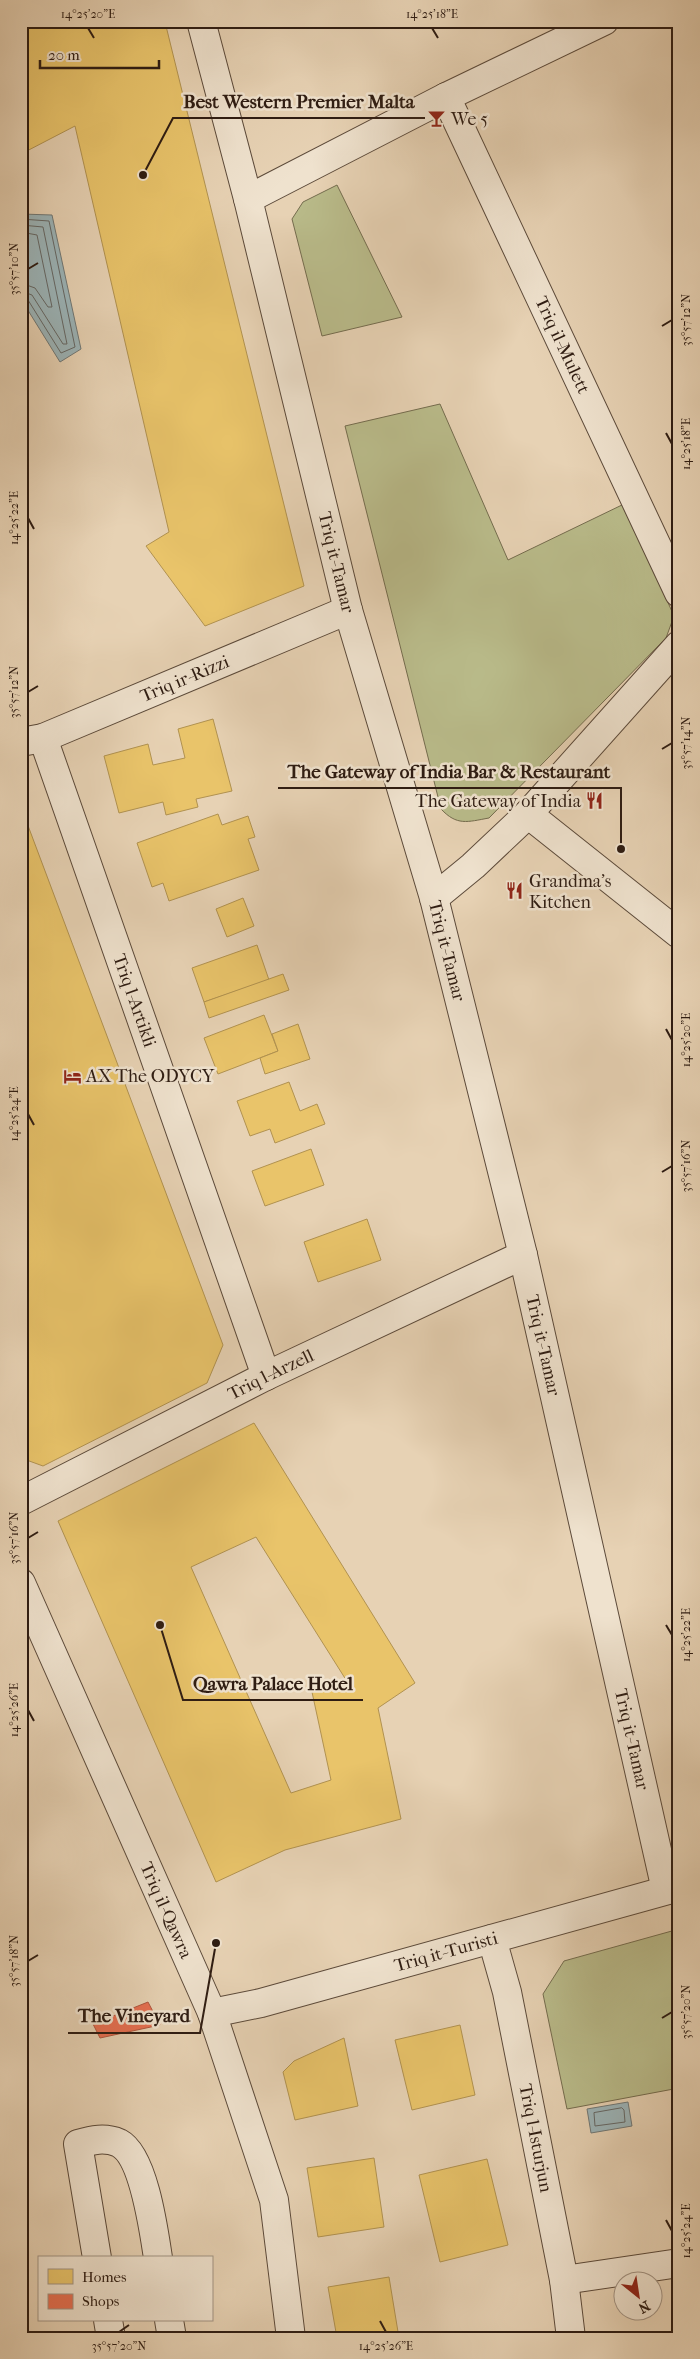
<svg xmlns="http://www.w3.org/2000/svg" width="700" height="2359" viewBox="0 0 700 2359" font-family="'IM FELL French Canon',serif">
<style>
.green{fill:#b9bb8a;stroke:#746c4e}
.water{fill:#9cb5b9;stroke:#707876}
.homes{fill:#e9c46a;stroke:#b19250;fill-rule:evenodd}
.shops{fill:#e76f51;stroke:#b0563e}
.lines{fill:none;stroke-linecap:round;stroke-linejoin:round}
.shore{stroke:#656866;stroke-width:1}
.minor-casing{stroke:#5c4a3a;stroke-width:30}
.minor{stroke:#efe2ce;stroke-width:28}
.ticks{fill:none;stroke:#2e1c12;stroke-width:2}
.labels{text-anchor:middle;stroke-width:5;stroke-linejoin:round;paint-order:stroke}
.poi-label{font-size:18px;fill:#2e1c12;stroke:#efe2ce;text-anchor:start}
.street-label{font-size:18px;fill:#2e1c12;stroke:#efe2ce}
.leader{fill:none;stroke:#2e1c12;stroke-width:2}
.callout-dot{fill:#2e1c12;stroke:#efe2ce;stroke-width:2}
.callout-label{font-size:19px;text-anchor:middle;font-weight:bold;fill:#2e1c12;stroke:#efe2ce;stroke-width:5;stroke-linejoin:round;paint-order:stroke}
.neatline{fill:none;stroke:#2e1c12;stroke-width:2}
.ticks-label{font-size:12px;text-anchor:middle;fill:#2e1c12}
</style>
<rect width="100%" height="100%" fill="#e7d2b4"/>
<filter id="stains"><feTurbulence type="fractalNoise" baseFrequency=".004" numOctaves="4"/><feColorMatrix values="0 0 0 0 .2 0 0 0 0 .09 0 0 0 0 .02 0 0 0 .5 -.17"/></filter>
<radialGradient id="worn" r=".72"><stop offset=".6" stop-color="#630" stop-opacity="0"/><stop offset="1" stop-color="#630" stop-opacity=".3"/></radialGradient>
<!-- green -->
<g class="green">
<polygon points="337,185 402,317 322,336 292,219 303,202"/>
<path d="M440,404L508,560L624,504L674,616L666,638L489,818C467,822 457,826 441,809L345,426Z"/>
<polygon points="679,1929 679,2088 567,2109 543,1994 564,1961"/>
</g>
<!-- water -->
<g class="water">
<polygon points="21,214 52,215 81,349 60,362 21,299"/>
<polygon points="628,2102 632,2126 591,2133 587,2109"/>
</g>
<!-- homes -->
<g class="homes">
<polygon points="55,21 156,21 166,26 304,586 205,626 146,546 169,532 75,126 21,154 21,30 32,25"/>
<polygon points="213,719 232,791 196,799 198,807 166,815 163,802 119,813 104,756 148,744 153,765 185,758 178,729"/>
<polygon points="21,807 223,1345 207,1383 43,1466 21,1458"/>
<polygon points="218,814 222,825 248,816 255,837 248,839 259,870 169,901 163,883 152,887 137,843"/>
<polygon points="243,898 254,926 227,937 216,909"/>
<polygon points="257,945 269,980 204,1002 192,968"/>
<polygon points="283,974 289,990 209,1018 204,1002"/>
<polygon points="264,1015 278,1051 218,1074 204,1038"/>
<polygon points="298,1024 310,1059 265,1074 260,1058 278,1051 272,1034"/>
<polygon points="289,1082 300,1111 317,1104 325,1124 275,1143 270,1129 250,1136 237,1101"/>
<polygon points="311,1149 324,1185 265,1206 252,1171"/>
<polygon points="367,1219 381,1260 318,1282 304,1242"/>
<path d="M254,1423L415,1683L378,1708L401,1819L285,1850L216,1882L58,1521ZM256,1537L348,1683L312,1692L331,1780L291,1793L191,1567Z"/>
<polygon points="460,2025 475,2095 412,2110 395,2040"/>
<polygon points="344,2038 358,2106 295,2120 283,2072 294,2061"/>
<polygon points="374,2158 384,2227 318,2237 307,2168"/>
<polygon points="487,2159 508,2245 440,2262 419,2175"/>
<polygon points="389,2277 399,2338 337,2338 328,2287"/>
</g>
<!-- shops -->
<polygon class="shops" points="148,2002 160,2025 100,2038 93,2024"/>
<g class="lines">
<!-- shore -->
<g class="shore">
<polyline points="21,219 49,221 75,347 61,353 28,300 21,297"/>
<polyline points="21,225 43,227 67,344 63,344 32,295 21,291"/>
<polyline points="21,232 37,235 52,307 48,307 35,288 21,283"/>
<polygon points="622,2108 624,2110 625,2122 595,2126 594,2113"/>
</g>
<defs>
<g id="minor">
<path id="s1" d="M201,21L248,199L348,610L434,898L523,1255L666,1890"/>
<path id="s2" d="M446,97L679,593"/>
<polyline points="248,199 446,97 604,21"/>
<path id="s3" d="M43,738L266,1376"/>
<path id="s4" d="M21,742L43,738L348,610"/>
<polyline points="528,814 679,934"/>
<polyline points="434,898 473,866 528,814 679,645"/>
<path id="s5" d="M21,1501L266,1376L523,1255"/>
<path id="s6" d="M21,1583L212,2013L274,2200L291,2338"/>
<path id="s7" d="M492,1939L507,1992L564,2280L571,2338"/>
<path id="s8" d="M212,2013L261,2003L679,1887"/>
<path d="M97,2258L78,2144C92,2140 105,2137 119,2143C144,2156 154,2232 158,2258"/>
<polyline points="564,2280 679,2263"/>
<polyline points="108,2320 111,2338"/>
<polyline points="169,2320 172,2338"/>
</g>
</defs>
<!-- minor casing -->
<use href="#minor" class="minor-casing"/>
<!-- minor -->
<use href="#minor" class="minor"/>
</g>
<!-- ticks -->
<path class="ticks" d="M88,28L94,38M432,28L438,38M28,269L38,263M662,326L672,320M666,433L672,444M28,518L34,529M28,692L38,686M662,749L672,743M666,1029L672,1040M28,1114L34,1125M662,1172L672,1166M28,1538L38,1532M666,1625L672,1635M28,1710L34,1721M28,1961L38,1955M662,2018L672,2012M666,2220L672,2231M380,2321L386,2332M119,2332L129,2325"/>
<!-- icons -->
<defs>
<symbol id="bar-bare" viewBox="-9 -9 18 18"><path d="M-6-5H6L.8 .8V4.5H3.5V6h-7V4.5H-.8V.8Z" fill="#8f2418" stroke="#efe2ce" stroke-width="2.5" paint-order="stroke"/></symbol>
<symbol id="restaurant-bare" viewBox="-9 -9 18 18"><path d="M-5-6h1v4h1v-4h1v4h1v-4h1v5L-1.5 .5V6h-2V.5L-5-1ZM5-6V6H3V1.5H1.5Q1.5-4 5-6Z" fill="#8f2418" stroke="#efe2ce" stroke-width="2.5" paint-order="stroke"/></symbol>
<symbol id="hotel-bare" viewBox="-9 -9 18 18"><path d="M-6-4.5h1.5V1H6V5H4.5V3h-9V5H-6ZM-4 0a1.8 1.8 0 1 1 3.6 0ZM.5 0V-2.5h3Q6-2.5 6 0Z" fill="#8f2418" stroke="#efe2ce" stroke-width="2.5" paint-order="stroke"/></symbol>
</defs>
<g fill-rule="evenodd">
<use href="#bar-bare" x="424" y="106" width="25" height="25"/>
<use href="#restaurant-bare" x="582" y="788" width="25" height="25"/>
<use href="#restaurant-bare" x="502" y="878" width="25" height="25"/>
<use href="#hotel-bare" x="60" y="1064" width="25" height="25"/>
</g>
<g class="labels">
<!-- poi labels -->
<g class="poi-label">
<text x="451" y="125">We 5</text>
<text x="581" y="807" text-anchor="end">The Gateway of India</text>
<text x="529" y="887">Grandma's<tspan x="529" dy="21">Kitchen</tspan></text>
<text x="86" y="1082">AX The ODYCY</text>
</g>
<!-- street labels -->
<g class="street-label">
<text dy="6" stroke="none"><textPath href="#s2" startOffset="274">Triq il-Mulett</textPath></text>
<text dy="6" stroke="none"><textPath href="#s1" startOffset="558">Triq it-Tamar</textPath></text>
<text dy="6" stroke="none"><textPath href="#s4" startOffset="176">Triq ir-Rizzi</textPath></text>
<text dy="6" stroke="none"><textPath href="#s1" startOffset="962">Triq it-Tamar</textPath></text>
<text dy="6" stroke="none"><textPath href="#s3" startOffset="278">Triq l-Artikli</textPath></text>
<text dy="6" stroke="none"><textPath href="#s1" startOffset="1368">Triq it-Tamar</textPath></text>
<text dy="6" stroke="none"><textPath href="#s5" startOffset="280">Triq l-Arzell</textPath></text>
<text dy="6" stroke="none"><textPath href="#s1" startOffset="1772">Triq it-Tamar</textPath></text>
<text dy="6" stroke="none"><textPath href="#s6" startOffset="358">Triq il-Qawra</textPath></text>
<text dy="6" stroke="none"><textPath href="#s8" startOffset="242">Triq it-Turisti</textPath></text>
<text dy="6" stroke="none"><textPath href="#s7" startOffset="204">Triq l-Isturjun</textPath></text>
</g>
</g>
<!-- callouts -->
<path class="leader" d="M143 175L173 118H425M621 849L621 788H278M160 1625L183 1700H363M216 1943L200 2033H68"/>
<g class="callout-dot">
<circle cx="143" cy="175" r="5"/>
<circle cx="621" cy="849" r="5"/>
<circle cx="160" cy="1625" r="5"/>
<circle cx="216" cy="1943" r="5"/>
</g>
<g class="callout-label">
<text x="299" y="108">Best Western Premier Malta</text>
<text x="449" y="778">The Gateway of India Bar &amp; Restaurant</text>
<text x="273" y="1690">Qawra Palace Hotel</text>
<text x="134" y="2022">The Vineyard</text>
</g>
<!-- margin -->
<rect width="700" height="2359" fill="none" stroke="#e7d2b4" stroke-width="55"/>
<!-- legend -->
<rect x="38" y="2256" width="175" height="65" fill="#efe2ce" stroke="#a29383"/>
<rect x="48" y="2269" width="25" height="15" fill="#e9c46a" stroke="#a29383"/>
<text x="82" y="2282" font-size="15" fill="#2e1c12">Homes</text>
<rect x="48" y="2294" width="25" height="15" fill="#e76f51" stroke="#a29383"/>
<text x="82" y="2306" font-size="15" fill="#2e1c12">Shops</text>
<!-- north arrow -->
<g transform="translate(638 2296) rotate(150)"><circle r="24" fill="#efe2ce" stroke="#a29383"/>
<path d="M0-4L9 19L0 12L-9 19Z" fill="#8f2418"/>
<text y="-8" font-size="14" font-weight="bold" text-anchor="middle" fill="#2e1c12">N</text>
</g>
<!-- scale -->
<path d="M40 60v8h119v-8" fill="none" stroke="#2e1c12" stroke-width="2.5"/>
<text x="48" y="60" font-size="15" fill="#2e1c12" stroke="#efe2ce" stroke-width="4" paint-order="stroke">20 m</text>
<rect x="28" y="28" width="644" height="2304" class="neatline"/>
<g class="ticks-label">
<text x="88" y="18">14°25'20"E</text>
<text x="432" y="18">14°25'18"E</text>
<text transform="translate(14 269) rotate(-90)" y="4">35°57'10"N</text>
<text transform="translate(686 320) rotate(-90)" y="4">35°57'12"N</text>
<text transform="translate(686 444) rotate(-90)" y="4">14°25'18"E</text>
<text transform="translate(14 518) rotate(-90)" y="4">14°25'22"E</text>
<text transform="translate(14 692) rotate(-90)" y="4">35°57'12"N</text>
<text transform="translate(686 743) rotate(-90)" y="4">35°57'14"N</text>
<text transform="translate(686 1040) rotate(-90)" y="4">14°25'20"E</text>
<text transform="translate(14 1114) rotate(-90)" y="4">14°25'24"E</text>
<text transform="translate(686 1166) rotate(-90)" y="4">35°57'16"N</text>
<text transform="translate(14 1538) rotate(-90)" y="4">35°57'16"N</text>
<text transform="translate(686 1635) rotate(-90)" y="4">14°25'22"E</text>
<text transform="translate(14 1710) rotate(-90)" y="4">14°25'26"E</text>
<text transform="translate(14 1961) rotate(-90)" y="4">35°57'18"N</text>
<text transform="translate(686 2012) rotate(-90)" y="4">35°57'20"N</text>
<text transform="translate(686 2231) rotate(-90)" y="4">14°25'24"E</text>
<text x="119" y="2350">35°57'20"N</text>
<text x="386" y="2350">14°25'26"E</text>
</g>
<rect width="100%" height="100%" filter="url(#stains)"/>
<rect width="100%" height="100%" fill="url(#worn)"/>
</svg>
